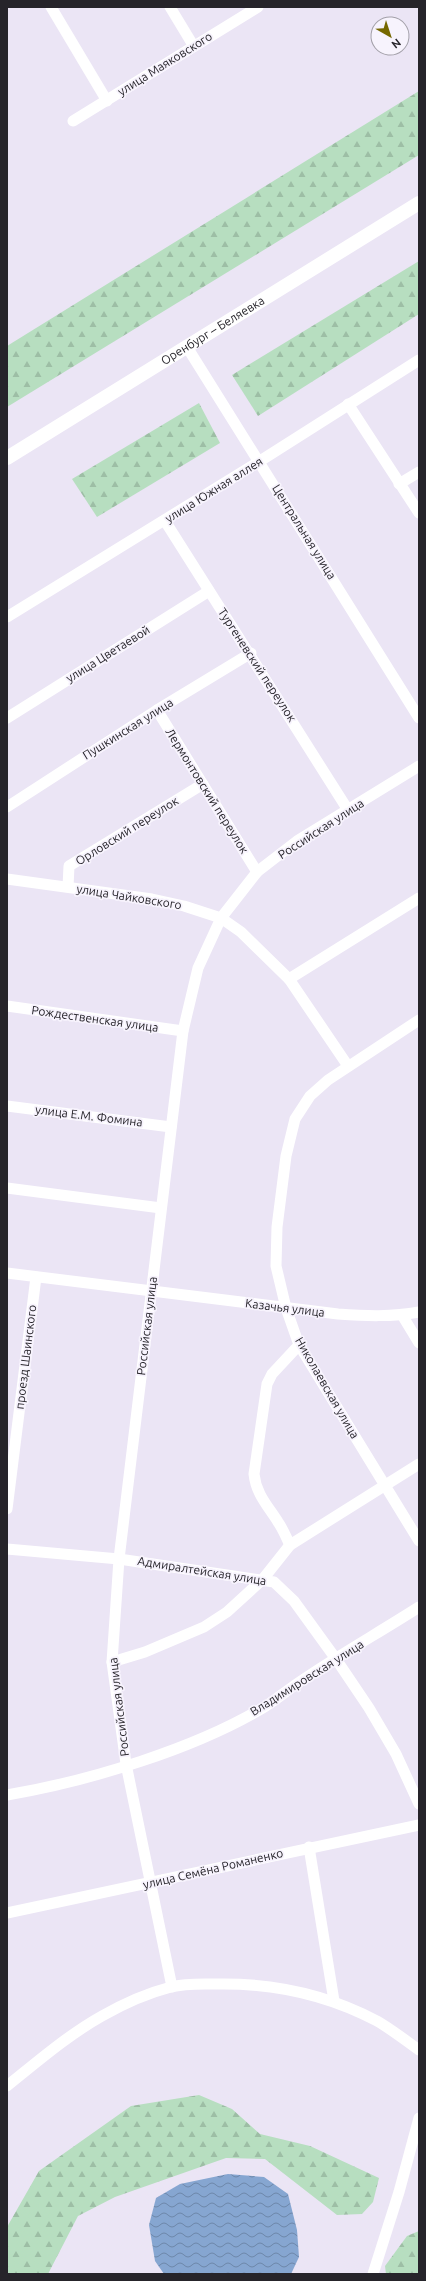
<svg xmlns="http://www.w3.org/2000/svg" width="426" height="2281" viewBox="0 0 426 2281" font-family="Ubuntu,sans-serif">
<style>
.forest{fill:url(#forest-firs)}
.water{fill:url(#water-waves)}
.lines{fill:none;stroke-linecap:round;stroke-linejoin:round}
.minor{stroke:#fff;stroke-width:11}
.major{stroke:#fff;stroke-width:14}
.labels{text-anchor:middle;stroke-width:3.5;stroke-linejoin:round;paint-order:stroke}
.street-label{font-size:12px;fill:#26242a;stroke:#f7f3fd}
</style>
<defs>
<pattern id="forest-firs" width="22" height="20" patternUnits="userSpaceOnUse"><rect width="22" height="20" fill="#b7dec0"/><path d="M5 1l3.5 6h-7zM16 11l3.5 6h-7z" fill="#9dbea5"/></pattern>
<pattern id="water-waves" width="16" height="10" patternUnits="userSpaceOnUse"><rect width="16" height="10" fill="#86a6d1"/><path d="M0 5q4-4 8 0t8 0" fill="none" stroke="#6d87aa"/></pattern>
</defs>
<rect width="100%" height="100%" fill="#ebe5f5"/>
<!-- forest -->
<g class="forest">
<polygon points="419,91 419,155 7,407 7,346"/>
<polygon points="419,261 419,314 258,416 232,375"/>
<polygon points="199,403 220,443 97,517 72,479"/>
<polygon points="199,2095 232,2109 260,2134 310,2146 379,2178 373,2202 362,2214 337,2215 265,2159 226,2158 115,2197 78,2216 48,2274 7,2274 7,2227 39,2171 131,2106"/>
<polygon points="419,2231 419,2274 386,2274 385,2266 407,2236"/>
</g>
<!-- water -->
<polygon class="water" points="228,2174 264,2177 288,2194 297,2230 299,2257 291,2274 164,2274 155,2261 149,2225 156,2198 180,2184"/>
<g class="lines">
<!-- minor -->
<g class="minor">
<polyline points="51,7 107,101"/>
<polyline points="170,7 193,45"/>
<polyline points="73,121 258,7"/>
<polyline points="187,347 419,718"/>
<polyline points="348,404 419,513"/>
<polyline points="399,484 419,472"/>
<polyline points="165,521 348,810"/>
<polyline points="7,617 260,461 419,360"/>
<polyline points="157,710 257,872"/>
<polyline points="7,718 209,591"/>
<polyline points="7,807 157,710 251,653"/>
<polyline points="7,879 152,899 184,906 221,918 241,932 289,979 348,1066"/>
<polyline points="68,887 69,866 203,784"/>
<polyline points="289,979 419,898"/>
<polyline points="7,1006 183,1031"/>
<polyline points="419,1020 328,1080 310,1096 295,1119 286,1156 277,1227 276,1266 286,1308 299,1345 419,1541"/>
<polyline points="7,1106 171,1127"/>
<polyline points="7,1188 161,1208"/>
<path d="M7,1273L338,1314C366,1316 392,1317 419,1312"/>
<polyline points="402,1315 419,1343"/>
<polyline points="7,1509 36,1277"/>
<path d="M290,1545C286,1537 283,1529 278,1522C268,1506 256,1494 254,1474L267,1384L272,1374L299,1345"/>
<polyline points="7,1549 119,1559 274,1582 294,1601 336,1659 369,1708 396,1754 419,1804"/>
<polyline points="112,1662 145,1652 204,1627 227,1612 263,1579 290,1545 419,1464"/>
<path d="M7,1795C89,1781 195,1749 266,1706C278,1698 289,1689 301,1681C339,1655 380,1632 419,1607"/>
<polyline points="309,1847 334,2001"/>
<polyline points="7,1913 419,1825"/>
<polyline points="172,1987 126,1764 112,1662 119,1559 183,1031 198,968 221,918 257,872 297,841 419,766"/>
<path d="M7,2086C37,2062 68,2035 102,2016C123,2004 148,1993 171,1987C186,1983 202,1984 217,1984C274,1983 326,1994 377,2021C391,2029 405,2040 419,2050"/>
<polyline points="373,2274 399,2192 419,2118"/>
</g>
<!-- major -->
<path class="major" id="s1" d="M7,458L419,203"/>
</g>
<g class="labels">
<!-- street labels -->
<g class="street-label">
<text transform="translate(165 64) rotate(-32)" y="4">улица Маяковского</text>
<text dy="4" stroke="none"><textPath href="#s1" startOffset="242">Оренбург – Беляевка</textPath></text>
<text transform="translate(214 490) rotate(-32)" y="4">улица Южная аллея</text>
<text transform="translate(304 532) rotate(58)" y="4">Центральная улица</text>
<text transform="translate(108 654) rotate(-32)" y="4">улица Цветаевой</text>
<text transform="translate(257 665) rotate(57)" y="4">Тургеневский переулок</text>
<text transform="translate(128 729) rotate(-32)" y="4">Пушкинская улица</text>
<text transform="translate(207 791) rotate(58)" y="4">Лермонтовский переулок</text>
<text transform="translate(321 829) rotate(-33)" y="4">Российская улица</text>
<text transform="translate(127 831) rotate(-32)" y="4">Орловский переулок</text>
<text transform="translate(129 897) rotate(9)" y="4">улица Чайковского</text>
<text transform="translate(95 1019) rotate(8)" y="4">Рождественская улица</text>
<text transform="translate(89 1116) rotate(7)" y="4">улица Е.М. Фомина</text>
<text transform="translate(285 1308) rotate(7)" y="4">Казачья улица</text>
<text transform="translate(147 1326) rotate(-83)" y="4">Российская улица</text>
<text transform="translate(26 1357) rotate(-83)" y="4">проезд Шаинского</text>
<text transform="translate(327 1388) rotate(60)" y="4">Николаевская улица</text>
<text transform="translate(202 1571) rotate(9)" y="4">Адмиралтейская улица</text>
<text transform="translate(307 1678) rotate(-32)" y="4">Владимировская улица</text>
<text transform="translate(119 1707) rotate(-97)" y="4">Российская улица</text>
<text transform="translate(213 1869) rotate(-13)" y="4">улица Семёна Романенко</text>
</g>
</g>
<!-- border -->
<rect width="426" height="2281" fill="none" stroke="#26242a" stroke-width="16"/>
<!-- north arrow -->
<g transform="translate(390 36) rotate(141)"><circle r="19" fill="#f7f3fd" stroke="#a3a0a9"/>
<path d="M0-3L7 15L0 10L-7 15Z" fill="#766800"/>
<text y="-6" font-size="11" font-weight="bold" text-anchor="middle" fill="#26242a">N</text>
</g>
</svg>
